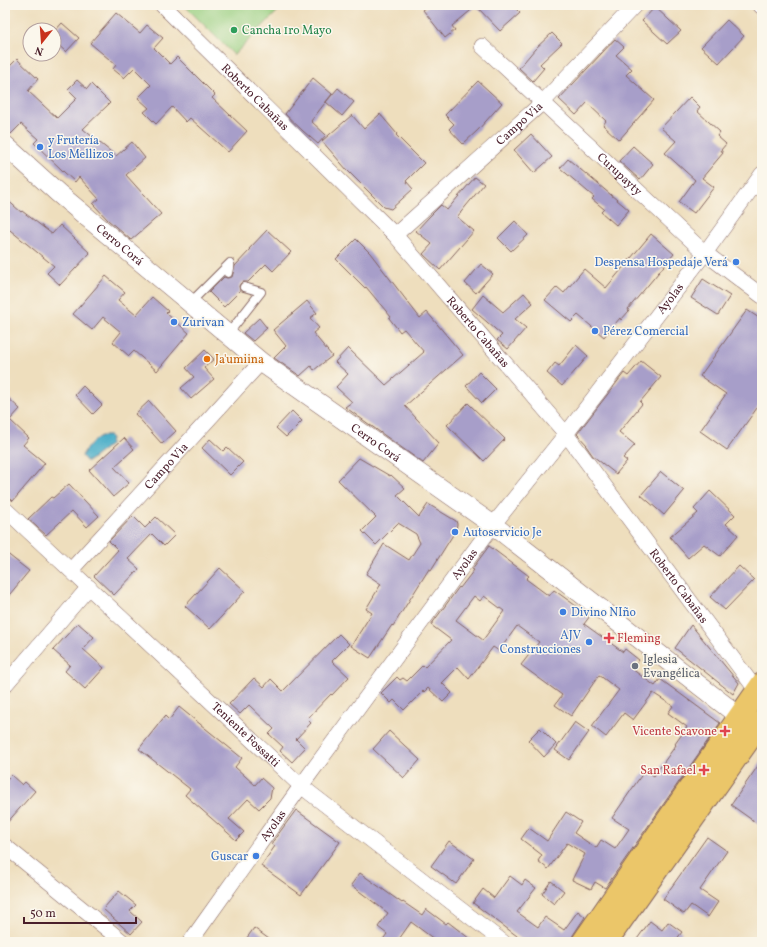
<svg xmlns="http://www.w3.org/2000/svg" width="767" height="947" viewBox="0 0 767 947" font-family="Vollkorn,serif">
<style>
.green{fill:#9acf81;stroke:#727756}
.water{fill:#48adc8;stroke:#49667a}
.building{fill:#a79ec9;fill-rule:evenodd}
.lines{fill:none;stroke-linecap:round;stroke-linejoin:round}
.service-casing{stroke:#83625e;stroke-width:10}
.minor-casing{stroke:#83625e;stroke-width:16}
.tertiary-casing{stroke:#83625e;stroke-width:20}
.primary-casing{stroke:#83625e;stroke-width:24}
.service{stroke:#fff;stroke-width:8}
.minor{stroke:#fff;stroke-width:15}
.tertiary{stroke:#fff;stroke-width:19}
.primary{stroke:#ebc669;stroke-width:22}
.leisure-dot{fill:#2e9e5b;stroke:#fbf7ec;stroke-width:1.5}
.shop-dot{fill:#3f7fe0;stroke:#fbf7ec;stroke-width:1.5}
.food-dot{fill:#e8710a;stroke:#fbf7ec;stroke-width:1.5}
.health-dot{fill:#e0444e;stroke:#fbf7ec;stroke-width:1.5}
.worship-dot{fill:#6b7280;stroke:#fbf7ec;stroke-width:1.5}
.labels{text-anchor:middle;stroke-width:3;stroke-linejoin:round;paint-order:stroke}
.leisure-label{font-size:12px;fill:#27864d;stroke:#fbf7ec;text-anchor:start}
.street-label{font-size:12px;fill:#4a1f2b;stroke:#fbf7ec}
.shop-label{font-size:12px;fill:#366cbe;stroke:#fbf7ec;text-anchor:start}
.food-label{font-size:12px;fill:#c56008;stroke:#fbf7ec;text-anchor:start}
.health-label{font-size:12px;fill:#be3a42;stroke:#fbf7ec;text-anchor:end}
.worship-label{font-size:12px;fill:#5b616d;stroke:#fbf7ec;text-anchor:start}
</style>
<rect width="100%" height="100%" fill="#fbf7ec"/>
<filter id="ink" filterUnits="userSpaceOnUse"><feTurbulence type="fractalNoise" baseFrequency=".025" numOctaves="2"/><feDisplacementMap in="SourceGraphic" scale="8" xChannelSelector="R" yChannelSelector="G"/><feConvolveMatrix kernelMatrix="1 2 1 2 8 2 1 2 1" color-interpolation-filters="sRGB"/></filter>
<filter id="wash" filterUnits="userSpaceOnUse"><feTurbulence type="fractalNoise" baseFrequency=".012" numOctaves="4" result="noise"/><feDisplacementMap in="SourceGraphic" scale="16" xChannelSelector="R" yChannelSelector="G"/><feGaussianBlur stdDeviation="0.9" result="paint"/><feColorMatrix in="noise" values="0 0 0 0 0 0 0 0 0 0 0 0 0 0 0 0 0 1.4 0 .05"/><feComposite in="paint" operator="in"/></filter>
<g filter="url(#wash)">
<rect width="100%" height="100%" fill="#eedebd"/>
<!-- green -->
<polygon class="green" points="184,5 284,5 234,55"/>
<!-- water -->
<path class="water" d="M101,436H110L111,439L110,441L111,444L89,461H86L82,456C85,449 94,439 101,436Z"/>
<g id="blocks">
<!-- building -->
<g class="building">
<polygon points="429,5 512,5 520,13 500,31 476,6 452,26 455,30 445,38 423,10"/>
<polygon points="655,7 681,31 667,44 642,21"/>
<polygon points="116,13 140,33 147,25 163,38 154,48 170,64 177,57 215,95 212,98 247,131 228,152 190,118 186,122 172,107 156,124 144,112 149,108 138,98 151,85 134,68 124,78 113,69 116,65 90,43"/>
<polygon points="727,20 744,36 719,63 701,47"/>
<polygon points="62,23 79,38 66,52 54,41 54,32"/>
<polygon points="552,33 562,43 540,64 544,68 533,81 519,68 535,49"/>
<polygon points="615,39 624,47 616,55 632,69 626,75 654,100 619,140 603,125 606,121 587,103 576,115 559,99"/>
<polygon points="17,59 38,79 28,91 57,118 77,98 68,89 77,80 87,89 91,84 110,103 83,129 116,156 132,142 145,158 126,175 161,214 131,240 108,220 93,204 99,199 79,177 75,182 64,172 34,143 38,139 21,124 11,134 5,128 5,71"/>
<polygon points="313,78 332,94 311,121 326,135 318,144 303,131 285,114"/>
<polygon points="478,81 502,103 478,130 463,144 449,129 454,124 445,115"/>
<polygon points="338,88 354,102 342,116 326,102"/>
<polygon points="690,97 700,107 697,111 720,132 717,136 726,144 721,150 723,153 702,178 714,187 694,213 679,202 695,180 665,153 676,141 661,128"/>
<polygon points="380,114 397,134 396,135 424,163 406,181 413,189 391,209 384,207 347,170 322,141 352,115 364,129"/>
<polygon points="531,134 552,157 534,173 514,150"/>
<polygon points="633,146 653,164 640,180 619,161"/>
<polygon points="568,159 629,210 616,225 601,212 604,209 592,199 594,197 560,168"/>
<polygon points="475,177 484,184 457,217 474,231 440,270 423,254 432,244 416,231 429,217 441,205 447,210"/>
<polygon points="5,198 21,212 22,211 52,234 60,225 90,253 60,285 47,273 54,266 5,226"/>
<polygon points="515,221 528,235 511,251 498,238"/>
<polygon points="267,230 291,252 273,271 266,264 248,282 243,282 241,283 239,286 240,291 224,307 209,292 224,277 227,278 232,277 235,266 250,250 249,249"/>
<polygon points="651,234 674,254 628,309 629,311 621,320 620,318 604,337 578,315 571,322 545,300 557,287 564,293 584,269 606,288"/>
<polygon points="356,239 370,253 420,318 427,312 463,355 405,406 439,443 423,463 345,407 352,402 336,387 348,374 335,362 348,348 386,385 424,352 404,329 400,332 389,318 391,317 366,287 365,288 336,259"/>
<polygon points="481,264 493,274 476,293 465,283"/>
<polygon points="106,276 125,292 118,300 136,315 152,297 168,311 166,313 189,333 157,371 134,351 129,356 113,342 121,332 103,317 92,330 73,314"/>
<polygon points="703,279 730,296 718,315 691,298"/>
<polygon points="524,293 533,303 515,319 526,328 508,349 497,340 502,335 472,309 483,295 503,312"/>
<polygon points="307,301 317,313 310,318 319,328 313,333 332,356 314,370 311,366 300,376 274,358 286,346 273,330"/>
<polygon points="747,310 762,320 762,401 727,450 700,431 726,394 700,376"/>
<polygon points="259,318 267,328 253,341 243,333"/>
<polygon points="576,345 588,356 562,386 547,373 555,363 559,366"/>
<polygon points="205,350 214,359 204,368 214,379 191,399 181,388 194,377 186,368"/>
<polygon points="641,361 661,377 640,402 642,404 619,432 635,445 623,458 627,461 616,474 593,456 586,446 587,445 577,434 624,373 628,376"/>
<polygon points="479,372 496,389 482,403 466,386"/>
<polygon points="83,386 102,405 93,414 75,395"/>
<polygon points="5,395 20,409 10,420 29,438 23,445 45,463 13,501 5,494"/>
<polygon points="149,401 176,431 162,444 135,414"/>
<polygon points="468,403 505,439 484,461 447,425"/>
<polygon points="292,411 302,421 286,437 276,428"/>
<polygon points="124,438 134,449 114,467 129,483 113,497 89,470"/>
<polygon points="210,439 223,451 227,447 243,462 230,475 202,448"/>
<polygon points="359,458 390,476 391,475 405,488 397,495 419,517 428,504 456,521 457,524 456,530 431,570 429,569 393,626 392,625 370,658 351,646 372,613 366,609 381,584 366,574 384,544 409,560 420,543 416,534 398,523 376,545 362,531 376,517 338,480"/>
<polygon points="661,472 684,491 664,515 641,495"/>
<polygon points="69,484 99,516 87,527 72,511 46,535 28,519 51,497 53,498"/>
<polygon points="710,491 735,515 726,524 738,535 720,556 704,544 688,558 670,537 698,513 694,509"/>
<polygon points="133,516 145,528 156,517 175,535 164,546 152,534 128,559 139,569 114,595 94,576 118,550 109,541"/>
<path d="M489,546L529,576L526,579L549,596L554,590L590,616L584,624L623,652L625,649L639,660L632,669L655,686L660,679L720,723L605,888L595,882L591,889L572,880L585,854L567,843L548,869L538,861L542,855L521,839L529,828L547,841L566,812L581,822L574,833L596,848L601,840L615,849L629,829L612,818L645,770L654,776L676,745L675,744L687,727L668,713L673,706L653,693L633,720L624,713L606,737L592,726L619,690L599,675L571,716L555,705L562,695L521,665L539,642L517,626L499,651L493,647L469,679L458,667L442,683L452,693L443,702L428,688L424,692L423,691L404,710L394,700L391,703L381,693L397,677L400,680L403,678L407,681L423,665L425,667L451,640L431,625L459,587L460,588L474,570L472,569ZM474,596L480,601L484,596L504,611L483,640L456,620Z"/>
<polygon points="5,552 29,571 5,600"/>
<polygon points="739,566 754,580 725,610 710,597"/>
<polygon points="220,568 245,591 210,629 185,606"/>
<polygon points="78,623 94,637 83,649 104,668 85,689 65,671 70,665 53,650"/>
<polygon points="691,625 739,683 733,694 675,648"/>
<polygon points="339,634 349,644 332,661 349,677 332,695 331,694 307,719 311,723 296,739 305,748 292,762 280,751 283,747 269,734 274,729 249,705 240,714 229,704 254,678 264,687 271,679 283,691"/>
<polygon points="179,707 242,758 235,767 255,785 261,778 272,788 270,798 259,809 248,799 229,819 244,832 236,840 185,795 190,789 139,749 165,716 169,720"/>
<polygon points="575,722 589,732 569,760 555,750"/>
<polygon points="540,728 556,744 544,757 528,740"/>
<polygon points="389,731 420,760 404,778 373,749"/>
<polygon points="762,760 762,827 731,805"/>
<polygon points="11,775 22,785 25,782 35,791 5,825 5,781"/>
<polygon points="296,810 340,842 301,895 261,866 275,846 271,844"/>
<polygon points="707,837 727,851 700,890 718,902 708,917 691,905 684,914 663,899"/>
<polygon points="449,841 474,859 456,884 431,866"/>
<polygon points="360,873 402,903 403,902 422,915 426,909 446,924 448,922 474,942 438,942 411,922 397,942 381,942 387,934 378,927 388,913 351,885"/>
<polygon points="510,876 522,885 525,880 536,888 517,912 538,927 545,917 564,930 578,911 585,917 573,935 571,942 525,942 473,903 483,889 494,898"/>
<polygon points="551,881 564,891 554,904 542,894"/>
<polygon points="119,891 136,905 130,911 142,922 131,934 103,909"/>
<polygon points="650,921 662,930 668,922 682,932 676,940 680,942 635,942"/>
<polygon points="254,928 273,942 244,942"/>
</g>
</g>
</g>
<g filter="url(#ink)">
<use href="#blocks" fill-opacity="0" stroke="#83625e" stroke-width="1"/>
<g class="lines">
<defs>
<g id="service">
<polyline points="190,303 230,263 228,273"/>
<polyline points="228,334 261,292 244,287"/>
</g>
<g id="minor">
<path id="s1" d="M162,5L395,235L566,434L757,691"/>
<polyline points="760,5 762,7"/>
<path id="s2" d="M482,46L705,253L762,296"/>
<path id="s3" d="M395,235L543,102L635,5"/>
<path id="s4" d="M5,509L301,786L503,942"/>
<path id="s5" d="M71,570L261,362"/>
<polyline points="5,685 89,587"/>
<polyline points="5,846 123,942"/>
<path id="s6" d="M190,942L301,786L493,525L566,434L705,253L762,174"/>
</g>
<g id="tertiary">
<path id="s7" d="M5,145L58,193L261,362L493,525L740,717L751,723"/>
</g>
<g id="primary">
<polyline points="583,942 762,684"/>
<polyline points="606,942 762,721"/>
</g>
</defs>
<!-- service casing -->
<use href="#service" class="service-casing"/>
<!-- minor casing -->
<use href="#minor" class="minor-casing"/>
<!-- tertiary casing -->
<use href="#tertiary" class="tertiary-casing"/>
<!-- primary casing -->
<use href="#primary" class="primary-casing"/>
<!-- service -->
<use href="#service" class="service"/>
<!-- minor -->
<use href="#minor" class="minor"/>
<!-- tertiary -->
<use href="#tertiary" class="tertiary"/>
<!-- primary -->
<use href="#primary" class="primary"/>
</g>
</g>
<!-- markers -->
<circle class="leisure-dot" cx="234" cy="30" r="4"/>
<g class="shop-dot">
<circle cx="40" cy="147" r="4"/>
<circle cx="736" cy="262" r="4"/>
<circle cx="174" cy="322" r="4"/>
<circle cx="595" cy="331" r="4"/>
<circle cx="455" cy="532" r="4"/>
<circle cx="563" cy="612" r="4"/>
<circle cx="589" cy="642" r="4"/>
<circle cx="256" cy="856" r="4"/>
</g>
<circle class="food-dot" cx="207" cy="359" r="4"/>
<g class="health-dot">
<path d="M607 632h4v4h4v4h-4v4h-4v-4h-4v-4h4z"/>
<path d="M723 725h4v4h4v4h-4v4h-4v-4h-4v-4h4z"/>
<path d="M702 764h4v4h4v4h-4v4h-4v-4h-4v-4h4z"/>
</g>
<circle class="worship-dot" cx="635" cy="666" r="4"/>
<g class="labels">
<!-- leisure labels -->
<g class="leisure-label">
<text x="242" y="34">Cancha 1ro Mayo</text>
</g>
<!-- street labels -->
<g class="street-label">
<text dy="4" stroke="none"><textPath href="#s1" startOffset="131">Roberto Cabañas</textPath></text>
<text dy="4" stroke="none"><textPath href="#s3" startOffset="167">Campo Vìa</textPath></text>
<text dy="4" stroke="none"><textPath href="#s2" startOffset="188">Curupayty</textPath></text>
<text dy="4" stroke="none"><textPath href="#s7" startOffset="152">Cerro Corá</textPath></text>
<text dy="4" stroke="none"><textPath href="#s6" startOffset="803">Ayolas</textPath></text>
<text dy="4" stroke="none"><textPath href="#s1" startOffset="455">Roberto Cabañas</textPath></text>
<text dy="4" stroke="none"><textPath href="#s7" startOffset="476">Cerro Corá</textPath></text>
<text dy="4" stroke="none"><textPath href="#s5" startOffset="141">Campo Vìa</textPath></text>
<text dy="4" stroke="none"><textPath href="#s6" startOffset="467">Ayolas</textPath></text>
<text dy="4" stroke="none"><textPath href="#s1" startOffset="779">Roberto Cabañas</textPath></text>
<text dy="4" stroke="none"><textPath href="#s4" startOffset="330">Teniente Fossatti</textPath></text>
<text dy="4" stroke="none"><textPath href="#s6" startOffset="143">Ayolas</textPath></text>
</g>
<!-- shop labels -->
<g class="shop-label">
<text x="48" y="144">y Frutería<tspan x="48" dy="14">Los Mellizos</tspan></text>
<text x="728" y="266" text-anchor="end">Despensa Hospedaje Verá</text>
<text x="182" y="326">Zurivan</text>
<text x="603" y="335">Pérez Comercial</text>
<text x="463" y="536">Autoservicio Je</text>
<text x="571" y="616">Divino NIño</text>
<text x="581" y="639" text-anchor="end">AJV<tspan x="581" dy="14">Construcciones</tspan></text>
<text x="248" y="860" text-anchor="end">Guscar</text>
</g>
<!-- food labels -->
<g class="food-label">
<text x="215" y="363">Ja'umiina</text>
</g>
<!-- health labels -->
<g class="health-label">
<text x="617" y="642" text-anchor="start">Fleming</text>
<text x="717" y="735">Vicente Scavone</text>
<text x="696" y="774">San Rafael</text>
</g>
<!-- worship labels -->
<g class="worship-label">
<text x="643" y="663">Iglesia<tspan x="643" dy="14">Evangélica</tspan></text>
</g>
</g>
<!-- margin -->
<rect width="767" height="947" fill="none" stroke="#fbf7ec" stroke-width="20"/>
<!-- north arrow -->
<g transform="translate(42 42) rotate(197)"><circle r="19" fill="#fbf7ec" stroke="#b4a19f"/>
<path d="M0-3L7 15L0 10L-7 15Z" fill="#c8321e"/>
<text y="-6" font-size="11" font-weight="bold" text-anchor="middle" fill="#4a1f2b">N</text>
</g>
<!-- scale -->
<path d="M24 917v6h112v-6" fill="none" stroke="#4a1f2b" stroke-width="2"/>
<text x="30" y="917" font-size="12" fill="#4a1f2b" stroke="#fbf7ec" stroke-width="3" paint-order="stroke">50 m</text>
</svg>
